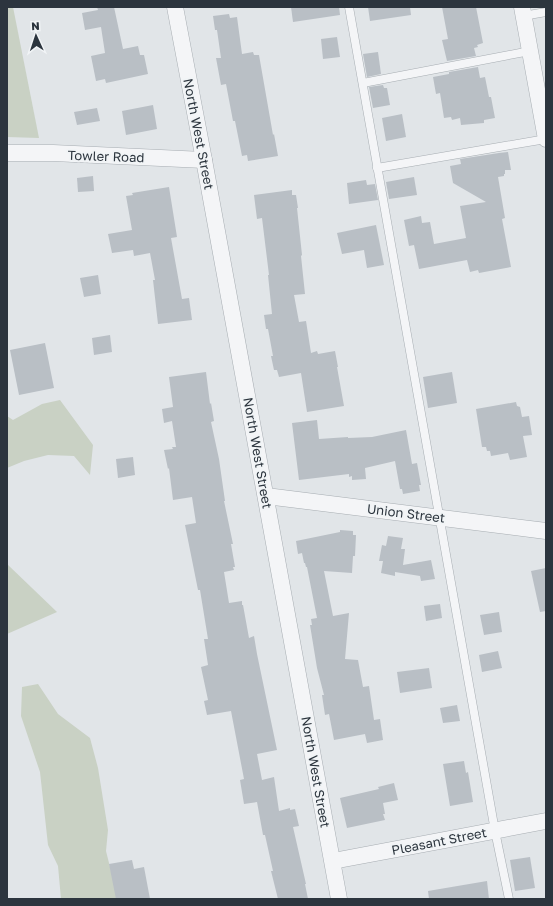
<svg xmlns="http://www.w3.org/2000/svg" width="553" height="906" viewBox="0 0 553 906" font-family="'Golos Text',sans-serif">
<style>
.green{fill:#c9d1c4}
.building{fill:#b9bfc5}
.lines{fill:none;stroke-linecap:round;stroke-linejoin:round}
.service-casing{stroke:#a7adb2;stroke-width:9}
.minor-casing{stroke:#a7adb2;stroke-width:17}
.service{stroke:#f4f5f7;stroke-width:8}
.minor{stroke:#f4f5f7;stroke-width:16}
.labels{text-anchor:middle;stroke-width:4;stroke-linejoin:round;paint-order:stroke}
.street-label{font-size:13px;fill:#2c353e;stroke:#f1f4f6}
</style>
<rect width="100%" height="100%" fill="#e1e5e8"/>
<!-- green -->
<g class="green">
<polygon points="7,7 13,7 39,138 7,137"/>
<polygon points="60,400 93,445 90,475 74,456 48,455 24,461 7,468 7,416 13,420 42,404"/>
<polygon points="7,564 57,612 7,634"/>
<polygon points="38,684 58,714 90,738 98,768 108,830 106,851 118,899 61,899 58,866 48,845 40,772 21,716 22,687"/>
</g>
<!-- building -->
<g class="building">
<polygon points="97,7 114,7 123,49 138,46 140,55 144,55 148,74 106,83 105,79 96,81 91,56 105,53 101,27 85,30 82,13 98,10"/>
<polygon points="291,7 339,7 340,15 293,22"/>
<polygon points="368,7 410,7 411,15 370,21"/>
<polygon points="442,7 476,7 483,43 477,45 478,47 474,48 476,56 447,61 442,40 448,39"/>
<polygon points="229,14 230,18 237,17 242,54 253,52 254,55 259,55 273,135 274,134 278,156 248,161 247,155 242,156 235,121 233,121 226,84 221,85 216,58 221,58 217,30 215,30 213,16"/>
<polygon points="337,37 340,57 323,59 321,39"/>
<polygon points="378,52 381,74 367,77 363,54"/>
<polygon points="478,67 480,78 485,77 489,97 491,97 495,118 484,120 484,123 461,125 460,118 452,120 451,117 444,118 440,93 436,94 433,77 449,74 449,72"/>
<polygon points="383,85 384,88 387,88 390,105 373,108 369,87"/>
<polygon points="153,105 157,129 126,135 122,111"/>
<polygon points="97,108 100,121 77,125 74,112"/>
<polygon points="402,114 406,137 386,141 382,118"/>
<polygon points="508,152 511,170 505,170 505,174 504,174 504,176 498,177 505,218 502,219 511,267 479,273 478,270 470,272 467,260 419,269 414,245 409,246 404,220 421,216 422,223 430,222 434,244 466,238 460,206 486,202 453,183 450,166 461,164 460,159 499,153"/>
<polygon points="93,176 94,191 78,192 77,178"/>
<polygon points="414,177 417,195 389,199 386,182"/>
<polygon points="366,180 367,185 375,184 378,200 349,204 347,183"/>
<polygon points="169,187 177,237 171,238 182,299 189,298 192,320 158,324 153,280 155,280 150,253 134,256 133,250 112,253 108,234 132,230 126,196 133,195 132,193"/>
<polygon points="292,190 292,195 296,195 298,208 297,208 302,255 301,256 305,294 294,295 299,322 306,321 311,353 317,351 318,354 335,351 338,367 337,367 344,406 307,412 301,373 279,377 277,370 274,370 271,356 273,356 268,329 266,329 264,315 272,314 268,275 269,275 262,218 257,219 254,195"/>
<polygon points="376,225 384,265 367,268 364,250 342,254 337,233"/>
<polygon points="98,275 101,294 84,297 80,278"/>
<polygon points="110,335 112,352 94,355 92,338"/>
<polygon points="45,343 54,388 19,395 10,350"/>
<polygon points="206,372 210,404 211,403 214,421 211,422 219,459 225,501 224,501 233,544 231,544 235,567 233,567 234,570 224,572 229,603 242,601 242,605 243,605 249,638 254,636 257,654 277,750 257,754 262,780 274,777 279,811 290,808 290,810 295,809 299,826 293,827 306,884 305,884 308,899 278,899 271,871 273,871 265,835 263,835 257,802 244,804 240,780 244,779 231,711 207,715 204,701 208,700 201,667 208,665 204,639 208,639 200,590 198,590 185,525 196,523 192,497 173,500 169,468 168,469 164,450 173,449 172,447 176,447 172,421 164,423 162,409 173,407 169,377"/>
<polygon points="452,372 457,403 428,408 423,377"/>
<polygon points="516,402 517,406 520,407 522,417 529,416 532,435 523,436 527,457 510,460 508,453 491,456 490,451 487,451 486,447 482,447 476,409"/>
<polygon points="317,420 319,439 348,437 348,438 372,437 406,430 412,464 417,463 421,485 419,485 420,491 403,494 402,489 400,489 395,461 365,468 366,479 352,480 352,476 349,477 349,474 299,480 292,423"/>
<polygon points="133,457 135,475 118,478 116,459"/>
<polygon points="340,530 353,531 353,535 356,535 355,556 353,556 352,573 324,571 333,616 349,613 345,659 358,660 363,687 369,686 374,720 380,719 383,740 367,743 365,734 334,740 329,714 325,715 322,695 324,695 317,668 310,625 312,625 311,619 317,618 307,567 306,567 305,563 304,563 302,553 298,554 296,541 340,532"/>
<polygon points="388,536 403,538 401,549 405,549 403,565 431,560 435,579 421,581 420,576 395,572 395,576 381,573 383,561 379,561 382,545 386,546"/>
<polygon points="546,568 546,611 540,612 531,571"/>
<polygon points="440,604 442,618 426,621 424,606"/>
<polygon points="499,612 502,632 484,635 480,615"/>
<polygon points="498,651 502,668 482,672 479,655"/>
<polygon points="429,668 432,688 400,693 397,672"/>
<polygon points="457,705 460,721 443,723 440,708"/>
<polygon points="464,761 466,773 468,772 473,802 450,806 443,764"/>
<polygon points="394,783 398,800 383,803 385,814 383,814 385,820 347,828 340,798 379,789 378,787"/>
<polygon points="530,857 535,888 515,891 510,860"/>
<polygon points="132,860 134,869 144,867 150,899 116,899 109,864"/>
<polygon points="487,881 489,899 429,899 428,891"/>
</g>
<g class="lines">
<defs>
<g id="service">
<polyline points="349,7 495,831 509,899"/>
<polyline points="523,16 546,12"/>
<polyline points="363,83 530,51"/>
<polyline points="377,168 546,139"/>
</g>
<g id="minor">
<polyline points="175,7 204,160 339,899"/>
<polyline points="522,7 546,139"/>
<polyline points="7,153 53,153 204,160"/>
<polyline points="266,496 546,531"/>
<polyline points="333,861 546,821"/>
</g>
</defs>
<!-- service casing -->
<use href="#service" class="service-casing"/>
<!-- minor casing -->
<use href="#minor" class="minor-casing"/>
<!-- service -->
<use href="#service" class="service"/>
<!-- minor -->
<use href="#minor" class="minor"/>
</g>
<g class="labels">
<!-- street labels -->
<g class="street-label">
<text transform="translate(199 134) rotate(79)" y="5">North West Street</text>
<text transform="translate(106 156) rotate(2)" y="5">Towler Road</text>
<text transform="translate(258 453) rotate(80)" y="5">North West Street</text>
<text transform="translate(406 513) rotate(7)" y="5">Union Street</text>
<text transform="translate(316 772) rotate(80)" y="5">North West Street</text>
<text transform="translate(439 841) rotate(-11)" y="5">Pleasant Street</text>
</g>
</g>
<!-- border -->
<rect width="553" height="906" fill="none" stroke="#2c353e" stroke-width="16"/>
<!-- north arrow -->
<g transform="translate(36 36) rotate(357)" stroke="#f1f4f6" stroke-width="3" paint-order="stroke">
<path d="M0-3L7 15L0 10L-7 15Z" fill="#2c353e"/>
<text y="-6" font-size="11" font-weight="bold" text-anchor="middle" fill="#2c353e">N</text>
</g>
</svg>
